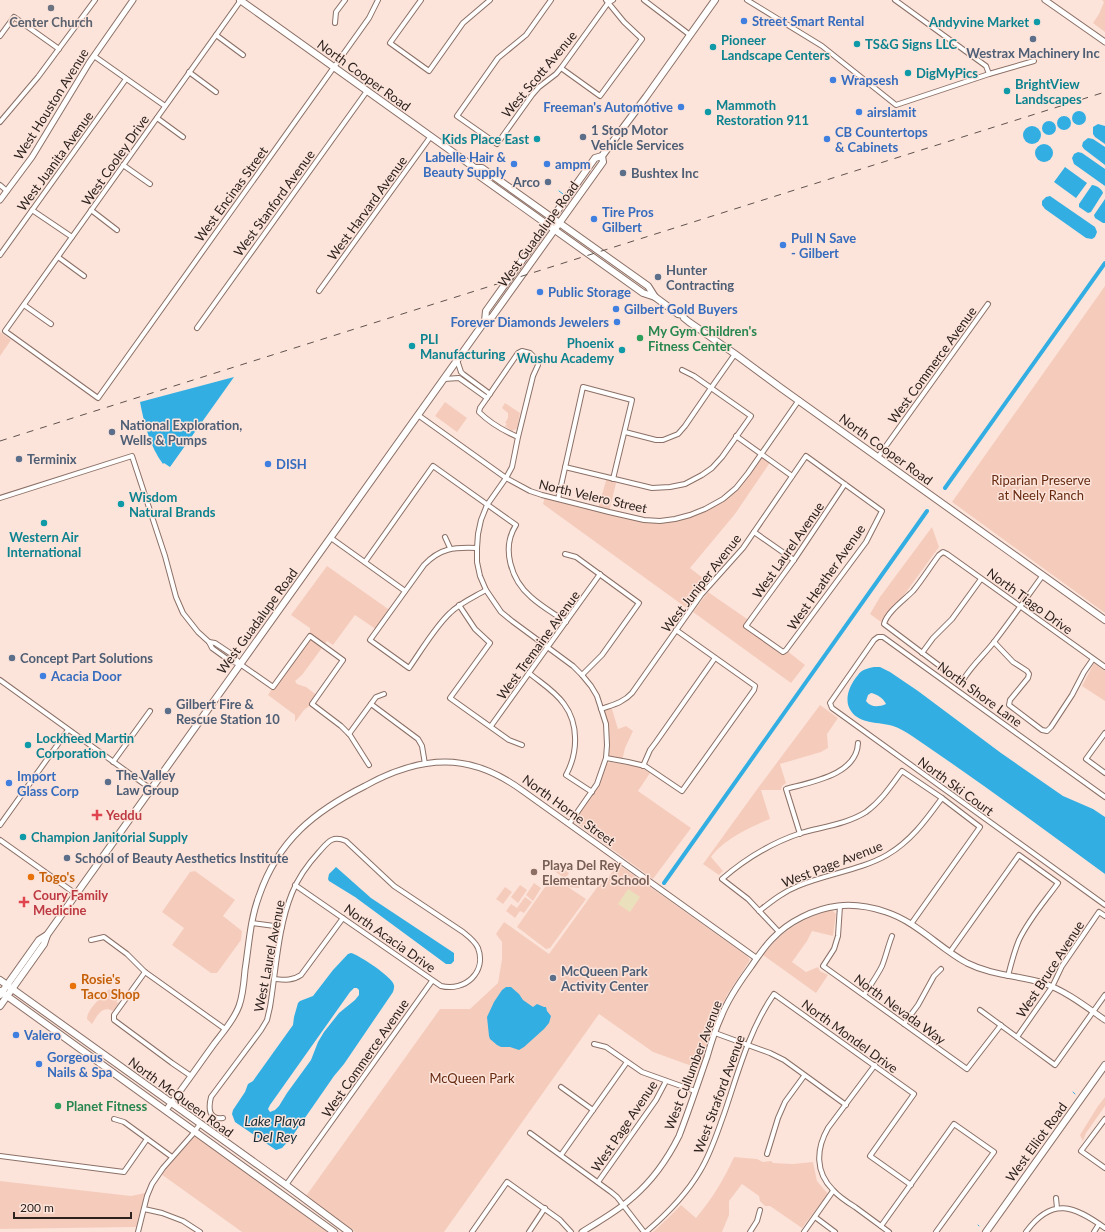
<svg xmlns="http://www.w3.org/2000/svg" width="1105" height="1232" viewBox="0 0 1105 1232" font-family="Lato,sans-serif">
<style>
.green{fill:#f5ccbc}
.sand{fill:#eae0bb}
.water{fill:#33aee2;fill-rule:evenodd}
.lines{fill:none;stroke-linecap:round;stroke-linejoin:round}
.stream{stroke:#33aee2;stroke-width:1}
.canal{stroke:#33aee2;stroke-width:4}
.minor-casing{stroke:#8b7066;stroke-width:6}
.tertiary-casing{stroke:#8b7066;stroke-width:7}
.secondary-casing{stroke:#8b7066;stroke-width:8}
.minor{stroke:#fff;stroke-width:4}
.tertiary{stroke:#fff;stroke-width:5}
.secondary{stroke:#fff;stroke-width:6}
.rail{stroke:#60524c;stroke-width:1;stroke-dasharray:7 7;stroke-linecap:butt}
.worship-dot{fill:#6b7280;stroke:#fce4db;stroke-width:1.5}
.shop-dot{fill:#3f7fe0;stroke:#fce4db;stroke-width:1.5}
.culture-dot{fill:#0f9aa8;stroke:#fce4db;stroke-width:1.5}
.service-dot{fill:#5c6f8a;stroke:#fce4db;stroke-width:1.5}
.leisure-dot{fill:#2e9e5b;stroke:#fce4db;stroke-width:1.5}
.health-dot{fill:#e0444e;stroke:#fce4db;stroke-width:1.5}
.education-dot{fill:#8d6e63;stroke:#fce4db;stroke-width:1.5}
.food-dot{fill:#e8710a;stroke:#fce4db;stroke-width:1.5}
.labels{text-anchor:middle;stroke-width:3;stroke-linejoin:round;paint-order:stroke}
.shop-label{font-size:13px;font-weight:bold;fill:#366cbe;stroke:#fce4db;text-anchor:start}
.worship-label{font-size:13px;font-weight:bold;fill:#5b616d;stroke:#fce4db}
.culture-label{font-size:13px;font-weight:bold;fill:#0d838f;stroke:#fce4db;text-anchor:start}
.service-label{font-size:13px;font-weight:bold;fill:#4e5e75;stroke:#fce4db;text-anchor:start}
.street-label{font-size:13px;fill:#2d221e;stroke:#fce4db}
.leisure-label{font-size:13px;font-weight:bold;fill:#27864d;stroke:#fce4db;text-anchor:start}
.park-label{font-size:13px;fill:#672a10;stroke:#fce4db}
.health-label{font-size:13px;font-weight:bold;fill:#be3a42;stroke:#fce4db;text-anchor:start}
.education-label{font-size:13px;font-weight:bold;fill:#785e54;stroke:#fce4db;text-anchor:start}
.food-label{font-size:13px;font-weight:bold;fill:#c56008;stroke:#fce4db;text-anchor:start}
.water-label{font-size:14px;font-style:italic;fill:#182c36;stroke:#fce4db}
</style>
<rect width="100%" height="100%" fill="#fce4db"/>
<!-- green -->
<g class="green">
<polygon points="1102,0 1105,0 1105,32 1093,23 1099,14 1104,2"/>
<polygon points="1105,286 1105,613 952,502"/>
<polygon points="0,332 11,340 0,356"/>
<polygon points="445,402 467,418 457,432 435,416"/>
<polygon points="505,403 520,413 517,429 512,431 505,426 507,424 505,423 508,418 508,413 502,408"/>
<polygon points="761,454 771,461 735,514 690,568 708,582 688,609 543,504 545,496 598,509 607,477 617,479 609,512 644,520 675,519 704,510 736,488"/>
<polygon points="932,527 939,547 904,595 881,622 870,614 880,597"/>
<polygon points="327,566 391,611 377,630 355,615 333,645 327,641 302,675 295,681 297,684 306,687 318,696 312,704 304,710 295,722 295,715 268,695 273,687 310,637 310,628 291,615"/>
<polygon points="708,592 750,621 746,625 783,652 786,650 805,665 791,683 693,612"/>
<polygon points="1094,663 1105,671 1105,701 1082,686"/>
<path d="M820,705L838,718L827,734L828,748L821,752L780,764L786,783L782,786L781,790H761L770,819C750,827 723,840 711,857L723,871L719,875L703,864L758,788Z"/>
<polygon points="611,706 618,729 626,726 633,731 625,748 622,761 606,758 606,724 601,709"/>
<polygon points="610,762 640,767 650,773 638,791 691,828 653,879 576,823 575,819 596,789 606,764"/>
<polygon points="556,864 569,873 565,879 552,869"/>
<polygon points="618,864 747,956 750,960 727,995 717,1019 700,1069 653,1052 599,1014 444,1232 355,1232 306,1196 440,1009 470,1009 498,983 502,959 502,942 496,934 504,922 549,954 598,886 606,881"/>
<polygon points="195,871 235,900 223,916 242,931 241,940 217,973 211,973 172,945 184,928 162,912 190,872"/>
<polygon points="552,877 567,887 569,881 579,882 579,888 568,887 586,899 550,948 546,949 517,927"/>
<polygon points="534,883 541,888 533,901 526,895"/>
<polygon points="520,885 527,890 518,903 511,897"/>
<polygon points="505,887 512,892 503,904 496,899"/>
<polygon points="525,897 532,902 524,913 520,911 515,918 506,911 511,904 517,908"/>
<path d="M832,910L836,914L833,936L812,931L807,941L792,962L806,972L818,967L820,971L828,975L816,993L763,955C784,929 800,919 832,910Z"/>
<path d="M109,989L115,994L116,998L118,1000L116,1002L119,1003L113,1011C102,1005 97,1016 92,1024L87,1019C87,1009 102,997 109,989Z"/>
<polygon points="1105,1097 1105,1106 1086,1133 1083,1141 1080,1135 1098,1106"/>
<polygon points="195,1136 327,1232 242,1232 161,1174"/>
<path d="M734,1157L757,1159L763,1162L771,1161L773,1163L793,1164L813,1162L817,1181L828,1194L802,1228L770,1206H765L760,1201L759,1196L742,1184L729,1201V1215L722,1232H653L667,1219L681,1205L696,1218C712,1199 724,1179 734,1157Z"/>
<polygon points="0,1181 131,1196 145,1193 136,1227 0,1229"/>
</g>
<!-- sand -->
<polygon class="sand" points="628,889 640,897 630,912 618,904"/>
<!-- water -->
<g class="water">
<circle cx="1079" cy="118" r="7"/>
<circle cx="1064" cy="123" r="7"/>
<circle cx="1049" cy="128" r="7"/>
<polygon points="1098,124 1105,126 1105,144 1095,137 1093,134 1093,127"/>
<circle cx="1032" cy="135" r="9"/>
<polygon points="1088,138 1093,139 1105,147 1105,165 1084,149 1082,146 1083,142"/>
<circle cx="1044" cy="153" r="9"/>
<polygon points="1078,152 1082,153 1105,169 1105,186 1074,164 1072,158 1074,154"/>
<polygon points="1065,167 1087,183 1076,198 1054,182"/>
<path d="M1092,185C1096,185 1102,189 1103,193L1091,212L1088,213L1079,207V204Z"/>
<polygon points="1050,196 1095,227 1097,232 1095,237 1092,239 1086,238 1045,209 1042,205 1042,201 1046,197"/>
<polygon points="1105,199 1105,223 1103,223 1095,218 1094,215"/>
<path d="M234,377L170,467L164,463L163,464C150,447 144,423 140,402Z"/>
<path d="M874,667H880L890,672L918,691L1001,753L1063,796L1093,809L1105,817V874C1041,827 977,780 912,736C906,732 899,728 893,726C880,722 859,724 851,711C843,700 850,684 858,675C861,670 868,668 874,667ZM871,693C877,694 884,699 886,704C879,707 871,708 866,701L868,695Z"/>
<polygon points="336,867 371,898 454,953 454,961 451,964 446,964 355,897 329,881 328,879 329,874"/>
<path d="M351,953C359,955 389,975 393,983C395,986 394,989 393,992L344,1064L334,1076L291,1138L282,1148L276,1150L235,1122L232,1114L233,1110L245,1092L248,1084L253,1081L293,1025L294,1017L298,1003L300,1001L313,996L333,970L348,954ZM354,988H357L359,990V995L355,1000L339,1013L324,1032L318,1042L311,1060L287,1093L279,1106L275,1110L270,1112L268,1109L270,1105L350,992Z"/>
<polygon points="506,987 511,987 519,994 523,1000 533,1007 537,1004 544,1007 546,1007 547,1011 551,1016 549,1023 544,1029 524,1047 519,1050 510,1047 501,1047 497,1045 490,1039 489,1036 487,1017 494,1002 502,990"/>
</g>
<g class="lines">
<!-- stream -->
<g class="stream">
<polyline points="606,126 608,129"/>
<polyline points="577,167 581,169"/>
<polyline points="559,191 563,194"/>
<polyline points="1073,1092 1075,1094"/>
<polyline points="978,1225 979,1226"/>
</g>
<!-- canal -->
<g class="canal">
<polyline points="945,488 1105,263"/>
<polyline points="664,883 927,511"/>
</g>
<defs>
<g id="minor">
<polyline points="241,0 5,331 98,398 369,18 378,0"/>
<polyline points="421,0 390,43 429,71 463,23 490,0"/>
<polyline points="551,0 526,35 498,58 457,116 497,144 532,95 539,87 556,74 561,68 608,3 613,0"/>
<polyline points="644,0 690,35"/>
<polyline points="747,0 822,46 896,105 989,74 1034,61"/>
<polyline points="895,0 986,66 989,74"/>
<polyline points="335,23 336,12 345,0"/>
<polyline points="216,35 243,55"/>
<polyline points="0,36 14,17 59,49"/>
<polyline points="94,56 165,106"/>
<polyline points="561,68 600,96 642,39 624,22 606,0"/>
<polyline points="189,72 216,92"/>
<polyline points="157,118 183,137"/>
<polyline points="0,122 38,77 95,0"/>
<polyline points="123,165 150,184"/>
<polyline points="0,185 7,191"/>
<polyline points="32,210 72,237"/>
<polyline points="91,210 117,230"/>
<polyline points="0,255 126,79"/>
<polyline points="58,257 84,276"/>
<polyline points="319,291 431,136"/>
<polyline points="24,305 51,324"/>
<polyline points="197,328 367,91"/>
<polyline points="457,360 461,372 463,374 490,394"/>
<polyline points="444,379 459,378 487,398"/>
<polyline points="418,415 506,478 530,491 542,495 609,512 644,520 660,521 675,519 690,515 705,509 723,499 736,488 748,473 799,400"/>
<polyline points="625,432 656,440 663,440 678,434 685,426 711,388 735,354"/>
<polyline points="736,436 792,476"/>
<path d="M518,437C504,431 490,423 479,412L480,408L487,398L518,353L522,351L530,353L538,361V365L533,376L518,437L512,467L506,478L487,505L481,520L478,534L477,548V562L480,576L486,590L501,612L512,621L573,666L582,675L591,686L597,696L606,724L607,745L606,758L597,784L569,824"/>
<polyline points="878,457 988,304"/>
<polyline points="565,467 652,488 670,487 685,484 702,475 712,468 722,457 751,416 694,376 682,370"/>
<polyline points="0,498 132,456 165,556 176,597 183,613 198,632 209,642 212,648 230,661 240,664"/>
<polyline points="558,499 583,387 632,400 613,479"/>
<polyline points="754,532 794,560"/>
<polyline points="445,537 450,548"/>
<polyline points="331,538 405,591"/>
<path d="M477,548C454,547 440,548 424,565L370,640L409,668C421,651 435,627 450,613C460,603 474,597 486,590"/>
<polyline points="565,554 576,557 639,603 602,655 582,675"/>
<path d="M365,562L433,466L516,525C501,548 511,580 531,597C542,607 555,614 566,622"/>
<path d="M1043,575C1027,597 1011,620 994,642C984,655 972,665 963,680L957,679L884,624C887,612 904,600 913,591C922,580 930,567 939,555L943,552L947,554L1105,667"/>
<polyline points="459,605 475,629 490,643 450,698 509,740 522,745"/>
<polyline points="209,642 215,643 233,655 240,664 273,687 310,636 343,660 312,704 341,726 350,735 369,765"/>
<polyline points="994,642 1013,662 1027,671 1029,674 1028,678 1010,700 1009,705 1042,730 1047,731 1051,727 1072,695 1084,672 1093,659"/>
<polyline points="922,653 933,638 952,619 981,579"/>
<path d="M529,673C541,683 555,691 564,704C579,724 578,753 566,775L592,792"/>
<polyline points="0,680 151,789"/>
<polyline points="371,704 418,739 422,746 425,764"/>
<path d="M601,709C612,705 623,703 632,693L701,595L743,548L806,456L882,511L866,542L786,650L783,652L746,626L794,560L845,484"/>
<polyline points="491,726 600,574"/>
<polyline points="1105,733 1086,759 1105,773"/>
<polyline points="349,734 376,697 384,694"/>
<polyline points="606,758 628,762 645,766 682,791 754,690 755,686 676,630"/>
<polyline points="113,762 150,711"/>
<polyline points="643,766 650,750 656,742 715,658"/>
<polyline points="1105,797 883,637 878,637 874,640 830,703 832,708 1105,905"/>
<polyline points="0,825 68,730"/>
<path d="M800,834L786,789C811,782 857,775 858,743"/>
<polyline points="0,840 76,894"/>
<polyline points="840,906 838,936 834,949 823,966 967,1069 1001,1025"/>
<path d="M759,911C772,901 783,892 798,886C826,874 861,870 887,855C911,841 926,820 942,798"/>
<polyline points="252,923 282,927"/>
<path d="M779,932L748,899L722,879C745,859 771,843 801,833C822,827 847,824 866,812C881,801 891,786 902,771L942,798L980,827L911,924"/>
<polyline points="91,940 104,937 127,954 145,972 225,1029"/>
<path d="M950,952L1019,855L1058,883C1045,901 1029,919 1019,940C1014,952 1011,964 1008,976"/>
<polyline points="145,972 114,1015 114,1020 172,1063 191,1076"/>
<path d="M275,979C285,980 292,981 301,975L343,918"/>
<path d="M864,995C870,986 877,976 882,966C886,956 888,946 892,936"/>
<polyline points="980,1010 1055,1065 1105,995"/>
<polyline points="904,1024 918,1005 934,976 941,969"/>
<polyline points="715,1033 770,1053 784,1060 846,1105"/>
<polyline points="1017,1037 1052,987 1062,966 1099,912 1105,916"/>
<polyline points="594,1044 606,1047 642,1072 695,1091"/>
<path d="M875,1065L828,1128C816,1149 815,1172 833,1190C839,1197 847,1202 855,1207C866,1215 878,1224 889,1232"/>
<polyline points="561,1087 593,1110"/>
<path d="M223,1118C209,1120 208,1109 211,1097L261,1030L267,1020L270,1007C276,971 278,927 292,893C298,878 308,864 319,852C328,842 332,835 346,841L394,886L463,932C468,936 475,941 478,948C487,972 465,992 441,986L295,885"/>
<polyline points="114,1119 124,1122 172,1157"/>
<polyline points="1105,1119 1081,1151 1105,1168"/>
<polyline points="530,1133 611,1192 617,1197 644,1232"/>
<polyline points="767,1154 778,1118 785,1102 804,1076"/>
<polyline points="561,1155 627,1062"/>
<polyline points="0,1156 124,1172 147,1139"/>
<polyline points="598,1182 656,1100 666,1081"/>
<polyline points="286,1185 432,981"/>
<polyline points="1056,1198 1057,1208"/>
<polyline points="144,1209 162,1213 183,1221 200,1232"/>
<polyline points="815,1217 835,1232"/>
<polyline points="881,1226 954,1124 994,1152 936,1232"/>
<polyline points="138,1232 147,1196 152,1184 163,1168 192,1135 200,1124"/>
<polyline points="472,1232 507,1182 560,1220 571,1232"/>
<polyline points="529,1232 545,1208"/>
<path d="M646,1232C667,1214 686,1195 700,1171C711,1153 717,1133 724,1114C738,1073 749,1030 774,994L914,1094L870,1156L911,1185"/>
<polyline points="750,1232 757,1221 760,1210"/>
<polyline points="804,1232 833,1191"/>
<path d="M1026,1232C1052,1196 1074,1206 1105,1228"/>
<polyline points="1094,1232 1099,1224"/>
</g>
<g id="tertiary">
<polyline points="1045,0 1105,42"/>
<polyline points="0,200 32,157 89,63 133,0"/>
<path d="M166,1110C183,1088 198,1066 214,1044C223,1032 234,1020 239,1006C243,995 244,982 245,970C249,945 250,920 259,896C278,840 315,811 365,786C390,772 416,762 445,762C474,762 500,774 523,791L756,958"/>
<path d="M582,1232C599,1221 618,1211 633,1197C653,1180 667,1160 679,1136C689,1110 698,1083 707,1057C711,1043 715,1030 721,1017C728,999 739,983 750,968C757,958 764,947 772,939C789,921 814,909 838,906C854,904 871,907 886,912C917,922 939,948 967,963C993,976 1017,975 1043,983C1066,991 1085,1006 1105,1020"/>
</g>
<g id="secondary">
<polyline points="240,0 475,168 478,175 643,293 655,297 678,314 683,315 684,318 689,322 735,354 781,388 1105,620"/>
<polyline points="475,168 482,168 648,286 655,297"/>
<polyline points="485,321 486,311 595,158 602,156 646,97 715,0"/>
<polyline points="0,980 286,1185 349,1232"/>
<polyline points="0,991 334,1232"/>
<polyline points="0,995 39,940 47,935 485,321 492,317 603,162 602,156"/>
<polyline points="0,1006 44,944 47,935"/>
<polyline points="986,1232 1105,1065"/>
</g>
</defs>
<!-- minor casing -->
<use href="#minor" class="minor-casing"/>
<!-- tertiary casing -->
<use href="#tertiary" class="tertiary-casing"/>
<!-- secondary casing -->
<use href="#secondary" class="secondary-casing"/>
<!-- minor -->
<use href="#minor" class="minor"/>
<!-- tertiary -->
<use href="#tertiary" class="tertiary"/>
<!-- secondary -->
<use href="#secondary" class="secondary"/>
<!-- rail -->
<polyline class="rail" points="0,441 1105,92"/>
</g>
<!-- markers -->
<circle class="worship-dot" cx="51" cy="8" r="4"/>
<g class="shop-dot">
<circle cx="744" cy="21" r="4"/>
<circle cx="833" cy="80" r="4"/>
<circle cx="681" cy="107" r="4"/>
<circle cx="859" cy="112" r="4"/>
<circle cx="827" cy="139" r="4"/>
<circle cx="514" cy="164" r="4"/>
<circle cx="547" cy="164" r="4"/>
<circle cx="594" cy="219" r="4"/>
<circle cx="783" cy="245" r="4"/>
<circle cx="540" cy="292" r="4"/>
<circle cx="616" cy="309" r="4"/>
<circle cx="617" cy="322" r="4"/>
<circle cx="268" cy="464" r="4"/>
<circle cx="43" cy="676" r="4"/>
<circle cx="9" cy="783" r="4"/>
<circle cx="16" cy="1035" r="4"/>
<circle cx="39" cy="1064" r="4"/>
</g>
<g class="culture-dot">
<circle cx="1037" cy="22" r="4"/>
<circle cx="857" cy="44" r="4"/>
<circle cx="713" cy="47" r="4"/>
<circle cx="908" cy="73" r="4"/>
<circle cx="1007" cy="91" r="4"/>
<circle cx="708" cy="112" r="4"/>
<circle cx="537" cy="139" r="4"/>
<circle cx="412" cy="346" r="4"/>
<circle cx="622" cy="350" r="4"/>
<circle cx="121" cy="504" r="4"/>
<circle cx="44" cy="523" r="4"/>
<circle cx="28" cy="745" r="4"/>
<circle cx="23" cy="837" r="4"/>
</g>
<g class="service-dot">
<circle cx="1033" cy="39" r="4"/>
<circle cx="583" cy="137" r="4"/>
<circle cx="623" cy="173" r="4"/>
<circle cx="548" cy="182" r="4"/>
<circle cx="658" cy="277" r="4"/>
<circle cx="112" cy="432" r="4"/>
<circle cx="19" cy="459" r="4"/>
<circle cx="12" cy="658" r="4"/>
<circle cx="168" cy="711" r="4"/>
<circle cx="108" cy="782" r="4"/>
<circle cx="67" cy="858" r="4"/>
<circle cx="553" cy="978" r="4"/>
</g>
<g class="leisure-dot">
<circle cx="640" cy="338" r="4"/>
<circle cx="58" cy="1106" r="4"/>
</g>
<g class="health-dot">
<path d="M95 809h4v4h4v4h-4v4h-4v-4h-4v-4h4z"/>
<path d="M22 896h4v4h4v4h-4v4h-4v-4h-4v-4h4z"/>
</g>
<circle class="education-dot" cx="534" cy="872" r="4"/>
<g class="food-dot">
<circle cx="31" cy="877" r="4"/>
<circle cx="73" cy="986" r="4"/>
</g>
<g class="labels">
<!-- shop labels -->
<g class="shop-label">
<text x="752" y="26">Street Smart Rental</text>
<text x="841" y="85">Wrapsesh</text>
<text x="673" y="112" text-anchor="end">Freeman's Automotive</text>
<text x="867" y="117">airslamit</text>
<text x="835" y="137">CB Countertops<tspan x="835" dy="15">&amp; Cabinets</tspan></text>
<text x="506" y="162" text-anchor="end">Labelle Hair &amp;<tspan x="506" dy="15">Beauty Supply</tspan></text>
<text x="555" y="169">ampm</text>
<text x="602" y="217">Tire Pros<tspan x="602" dy="15">Gilbert</tspan></text>
<text x="791" y="243">Pull N Save<tspan x="791" dy="15">- Gilbert</tspan></text>
<text x="548" y="297">Public Storage</text>
<text x="624" y="314">Gilbert Gold Buyers</text>
<text x="609" y="327" text-anchor="end">Forever Diamonds Jewelers</text>
<text x="276" y="469">DISH</text>
<text x="51" y="681">Acacia Door</text>
<text x="17" y="781">Import<tspan x="17" dy="15">Glass Corp</tspan></text>
<text x="24" y="1040">Valero</text>
<text x="47" y="1062">Gorgeous<tspan x="47" dy="15">Nails &amp; Spa</tspan></text>
</g>
<!-- worship labels -->
<g class="worship-label">
<text x="51" y="27">Center Church</text>
</g>
<!-- culture labels -->
<g class="culture-label">
<text x="1029" y="27" text-anchor="end">Andyvine Market</text>
<text x="721" y="45">Pioneer<tspan x="721" dy="15">Landscape Centers</tspan></text>
<text x="865" y="49">TS&amp;G Signs LLC</text>
<text x="916" y="78">DigMyPics</text>
<text x="1015" y="89">BrightView<tspan x="1015" dy="15">Landscapes</tspan></text>
<text x="716" y="110">Mammoth<tspan x="716" dy="15">Restoration 911</tspan></text>
<text x="529" y="144" text-anchor="end">Kids Place East</text>
<text x="420" y="344">PLI<tspan x="420" dy="15">Manufacturing</tspan></text>
<text x="614" y="348" text-anchor="end">Phoenix<tspan x="614" dy="15">Wushu Academy</tspan></text>
<text x="129" y="502">Wisdom<tspan x="129" dy="15">Natural Brands</tspan></text>
<text x="44" y="542" text-anchor="middle">Western Air<tspan x="44" dy="15">International</tspan></text>
<text x="36" y="743">Lockheed Martin<tspan x="36" dy="15">Corporation</tspan></text>
<text x="31" y="842">Champion Janitorial Supply</text>
</g>
<!-- service labels -->
<g class="service-label">
<text x="1033" y="58" text-anchor="middle">Westrax Machinery Inc</text>
<text x="591" y="135">1 Stop Motor<tspan x="591" dy="15">Vehicle Services</tspan></text>
<text x="631" y="178">Bushtex Inc</text>
<text x="540" y="187" text-anchor="end">Arco</text>
<text x="666" y="275">Hunter<tspan x="666" dy="15">Contracting</tspan></text>
<text x="120" y="430">National Exploration,<tspan x="120" dy="15">Wells &amp; Pumps</tspan></text>
<text x="27" y="464">Terminix</text>
<text x="20" y="663">Concept Part Solutions</text>
<text x="176" y="709">Gilbert Fire &amp;<tspan x="176" dy="15">Rescue Station 10</tspan></text>
<text x="116" y="780">The Valley<tspan x="116" dy="15">Law Group</tspan></text>
<text x="75" y="863">School of Beauty Aesthetics Institute</text>
<text x="561" y="976">McQueen Park<tspan x="561" dy="15">Activity Center</tspan></text>
</g>
<!-- street labels -->
<g class="street-label">
<text transform="translate(539 74) rotate(-50)" y="5">West Scott Avenue</text>
<text transform="translate(364 75) rotate(36)" y="5">North Cooper Road</text>
<text transform="translate(51 104) rotate(-58)" y="5">West Houston Avenue</text>
<text transform="translate(115 160) rotate(-55)" y="5">West Cooley Drive</text>
<text transform="translate(55 161) rotate(-54)" y="5">West Juanita Avenue</text>
<text transform="translate(231 194) rotate(-54)" y="5">West Encinas Street</text>
<text transform="translate(274 203) rotate(-54)" y="5">West Stanford Avenue</text>
<text transform="translate(367 208) rotate(-54)" y="5">West Harvard Avenue</text>
<text transform="translate(538 234) rotate(-54)" y="5">West Guadalupe Road</text>
<text transform="translate(932 365) rotate(-54)" y="5">West Commerce Avenue</text>
<text transform="translate(886 449) rotate(36)" y="5">North Cooper Road</text>
<text transform="translate(593 496) rotate(13)" y="5">North Velero Street</text>
<text transform="translate(788 550) rotate(-55)" y="5">West Laurel Avenue</text>
<text transform="translate(826 577) rotate(-55)" y="5">West Heather Avenue</text>
<text transform="translate(701 583) rotate(-52)" y="5">West Juniper Avenue</text>
<text transform="translate(1030 601) rotate(36)" y="5">North Tiago Drive</text>
<text transform="translate(257 621) rotate(-54)" y="5">West Guadalupe Road</text>
<text transform="translate(538 645) rotate(-54)" y="5">West Tremaine Avenue</text>
<text transform="translate(980 694) rotate(36)" y="5">North Shore Lane</text>
<text transform="translate(956 786) rotate(36)" y="5">North Ski Court</text>
<text transform="translate(569 810) rotate(36)" y="5">North Horne Street</text>
<text transform="translate(832 864) rotate(-21)" y="5">West Page Avenue</text>
<text transform="translate(390 938) rotate(35)" y="5">North Acacia Drive</text>
<text transform="translate(269 956) rotate(-79)" y="5">West Laurel Avenue</text>
<text transform="translate(1050 969) rotate(-57)" y="5">West Bruce Avenue</text>
<text transform="translate(900 1009) rotate(36)" y="5">North Nevada Way</text>
<text transform="translate(850 1036) rotate(36)" y="5">North Mondel Drive</text>
<text transform="translate(365 1058) rotate(-55)" y="5">West Commerce Avenue</text>
<text transform="translate(693 1065) rotate(-69)" y="5">West Cullumber Avenue</text>
<text transform="translate(719 1094) rotate(-70)" y="5">West Straford Avenue</text>
<text transform="translate(181 1097) rotate(36)" y="5">North McQueen Road</text>
<text transform="translate(624 1126) rotate(-56)" y="5">West Page Avenue</text>
<text transform="translate(1036 1142) rotate(-54)" y="5">West Elliot Road</text>
</g>
<!-- leisure labels -->
<g class="leisure-label">
<text x="648" y="336">My Gym Children's<tspan x="648" dy="15">Fitness Center</tspan></text>
<text x="66" y="1111">Planet Fitness</text>
</g>
<!-- park labels -->
<g class="park-label">
<text x="1041" y="485">Riparian Preserve<tspan x="1041" dy="15">at Neely Ranch</tspan></text>
<text x="472" y="1083">McQueen Park</text>
</g>
<!-- health labels -->
<g class="health-label">
<text x="106" y="820">Yeddu</text>
<text x="33" y="900">Coury Family<tspan x="33" dy="15">Medicine</tspan></text>
</g>
<!-- education labels -->
<g class="education-label">
<text x="542" y="870">Playa Del Rey<tspan x="542" dy="15">Elementary School</tspan></text>
</g>
<!-- food labels -->
<g class="food-label">
<text x="39" y="882">Togo's</text>
<text x="81" y="984">Rosie's<tspan x="81" dy="15">Taco Shop</tspan></text>
</g>
<!-- water labels -->
<g class="water-label">
<text x="275" y="1126">Lake Playa<tspan x="275" dy="16">Del Rey</tspan></text>
</g>
</g>
<!-- scale -->
<path d="M14 1212v6h117v-6" fill="none" stroke="#2d221e" stroke-width="2"/>
<text x="20" y="1212" font-size="12" fill="#2d221e" stroke="#fce4db" stroke-width="3" paint-order="stroke">200 m</text>
</svg>
